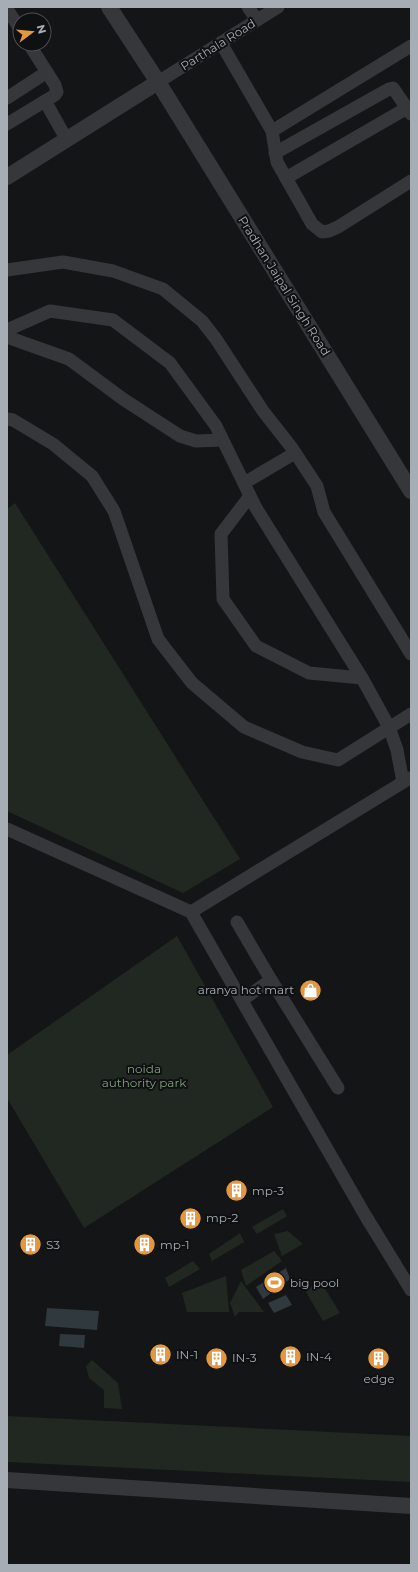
<svg xmlns="http://www.w3.org/2000/svg" width="418" height="1572" viewBox="0 0 418 1572" font-family="Montserrat,sans-serif">
<style>
.green{fill:#212821}
.water{fill:#2f393e}
.lines{fill:none;stroke-linecap:round;stroke-linejoin:round}
.minor{stroke:#36373b;stroke-width:13}
.tertiary{stroke:#36373b;stroke-width:16}
.labels{text-anchor:middle;stroke-width:4;stroke-linejoin:round;paint-order:stroke}
.street-label{font-size:12px;fill:#a7adb5;stroke:#0f1011}
.poi-label{font-size:12px;fill:#a7adb5;stroke:#0f1011;text-anchor:start}
.park-label{font-size:12px;fill:#829f80;stroke:#0f1011}
</style>
<rect width="100%" height="100%" fill="#141516"/>
<!-- green -->
<g class="green">
<polygon points="15,503 240,859 183,893 7,811 7,509"/>
<polygon points="177,936 273,1107 84,1228 7,1098 7,1055"/>
<polygon points="283,1209 287,1216 257,1234 252,1227"/>
<polygon points="288,1231 303,1244 282,1256 274,1234"/>
<polygon points="240,1233 244,1242 212,1261 209,1254"/>
<polygon points="274,1251 282,1261 246,1286 241,1270"/>
<polygon points="193,1261 200,1269 169,1287 165,1278"/>
<polygon points="226,1276 229,1312 187,1312 182,1293"/>
<polygon points="319,1279 340,1313 323,1321 306,1292"/>
<polygon points="241,1281 264,1312 239,1312 235,1317 230,1303"/>
<polygon points="92,1360 118,1383 122,1409 104,1408 104,1390 89,1378 86,1366"/>
<polygon points="7,1416 411,1436 411,1482 7,1462"/>
</g>
<!-- water -->
<g class="water">
<polygon points="286,1268 290,1279 263,1299 256,1287"/>
<polygon points="286,1295 292,1305 274,1313 268,1303"/>
<polygon points="47,1308 99,1311 97,1330 45,1326"/>
<polygon points="60,1334 85,1335 84,1348 59,1346"/>
</g>
<g class="lines">
<!-- minor -->
<g class="minor">
<polyline points="248,7 257,20"/>
<polyline points="7,9 20,29"/>
<polyline points="221,43 272,131 411,46"/>
<polyline points="158,82 278,7"/>
<polyline points="7,98 47,72"/>
<polyline points="45,101 67,140"/>
<polyline points="7,124 55,95 57,92 55,85 29,44"/>
<polyline points="272,131 277,162 312,224 322,232 329,231 338,227 411,181"/>
<polyline points="275,153 389,89 393,88 411,114"/>
<polyline points="286,178 407,108"/>
<polyline points="7,270 63,262 113,271 163,289 202,321 216,339 263,411 292,448 317,486 324,512 411,654"/>
<polyline points="7,330 50,311 113,320 170,363 216,426 256,508 362,678 389,727 397,750 403,782"/>
<polyline points="7,337 69,359 123,399 180,436 196,441 222,440"/>
<polyline points="7,419 13,420 53,444 92,476 114,511 158,639 192,683 244,727 302,752 338,760 411,714"/>
<polyline points="244,483 295,453"/>
<polyline points="250,496 221,534 223,599 256,646 309,673 362,678"/>
<polyline points="7,829 191,912 365,1215 411,1290"/>
<polyline points="191,912 410,778"/>
<polyline points="237,922 271,980"/>
<polyline points="242,1000 271,980 338,1088"/>
</g>
<!-- tertiary -->
<g class="tertiary">
<polyline points="109,7 158,82 411,491"/>
<polyline points="7,177 158,82"/>
<polyline points="7,1480 411,1506"/>
</g>
</g>
<!-- icons -->
<defs>
<symbol id="shop-disc" viewBox="-11 -11 22 22"><circle r="9.5" fill="#e39740" stroke="#0f1011"/><path d="M-5-2.5h2.3a2.7 3.5 0 0 1 5.4 0H5L5.5 6h-11ZM-1.5-2.5h3a1.5 2.3 0 0 0-3 0Z" fill="#fff"/></symbol>
<symbol id="building-disc" viewBox="-11 -11 22 22"><circle r="9.5" fill="#e39740" stroke="#0f1011"/><path d="M-4-6H4V6H1V3H-1V6H-4ZM-2.5-4.3h1.7v1.8h-1.7ZM.8-4.3h1.7v1.8H.8ZM-2.5-1h1.7V.8h-1.7ZM.8-1h1.7V.8H.8Z" fill="#fff"/></symbol>
<symbol id="stadium-disc" viewBox="-11 -11 22 22"><circle r="9.5" fill="#e39740" stroke="#0f1011"/><path d="M0-5a6.5 5 0 1 0 0 10a6.5 5 0 1 0 0-10ZM-3.5-1.8h7v3.6h-7Z" fill="#fff"/></symbol>
</defs>
<g fill-rule="evenodd">
<use href="#shop-disc" x="298" y="978" width="25" height="25"/>
<use href="#building-disc" x="224" y="1178" width="25" height="25"/>
<use href="#building-disc" x="178" y="1206" width="25" height="25"/>
<use href="#building-disc" x="18" y="1232" width="25" height="25"/>
<use href="#building-disc" x="132" y="1232" width="25" height="25"/>
<use href="#stadium-disc" x="262" y="1270" width="25" height="25"/>
<use href="#building-disc" x="148" y="1342" width="25" height="25"/>
<use href="#building-disc" x="278" y="1344" width="25" height="25"/>
<use href="#building-disc" x="204" y="1346" width="25" height="25"/>
<use href="#building-disc" x="366" y="1346" width="25" height="25"/>
</g>
<g class="labels">
<!-- street labels -->
<g class="street-label">
<text transform="translate(218 45) rotate(-32)" y="4">Parthala Road</text>
<text transform="translate(284 286) rotate(58)" y="4">Pradhan Jaipal Singh Road</text>
</g>
<!-- poi labels -->
<g class="poi-label">
<text x="294" y="994" text-anchor="end">aranya hot mart</text>
<text x="252" y="1195">mp-3</text>
<text x="206" y="1222">mp-2</text>
<text x="46" y="1249">S3</text>
<text x="160" y="1249">mp-1</text>
<text x="290" y="1287">big pool</text>
<text x="176" y="1359">IN-1</text>
<text x="306" y="1361">IN-4</text>
<text x="232" y="1362">IN-3</text>
<text x="379" y="1383" text-anchor="middle">edge</text>
</g>
<!-- park labels -->
<g class="park-label">
<text x="144" y="1073">noida<tspan x="144" dy="14">authority park</tspan></text>
</g>
</g>
<!-- border -->
<rect width="418" height="1572" fill="none" stroke="#a7adb5" stroke-width="16"/>
<!-- north arrow -->
<g transform="translate(32 32) rotate(74)"><circle r="19" fill="#0f1011" stroke="#4c4f53"/>
<path d="M0-3L7 15L0 10L-7 15Z" fill="#e39740"/>
<text y="-6" font-size="11" font-weight="bold" text-anchor="middle" fill="#a7adb5">N</text>
</g>
</svg>
